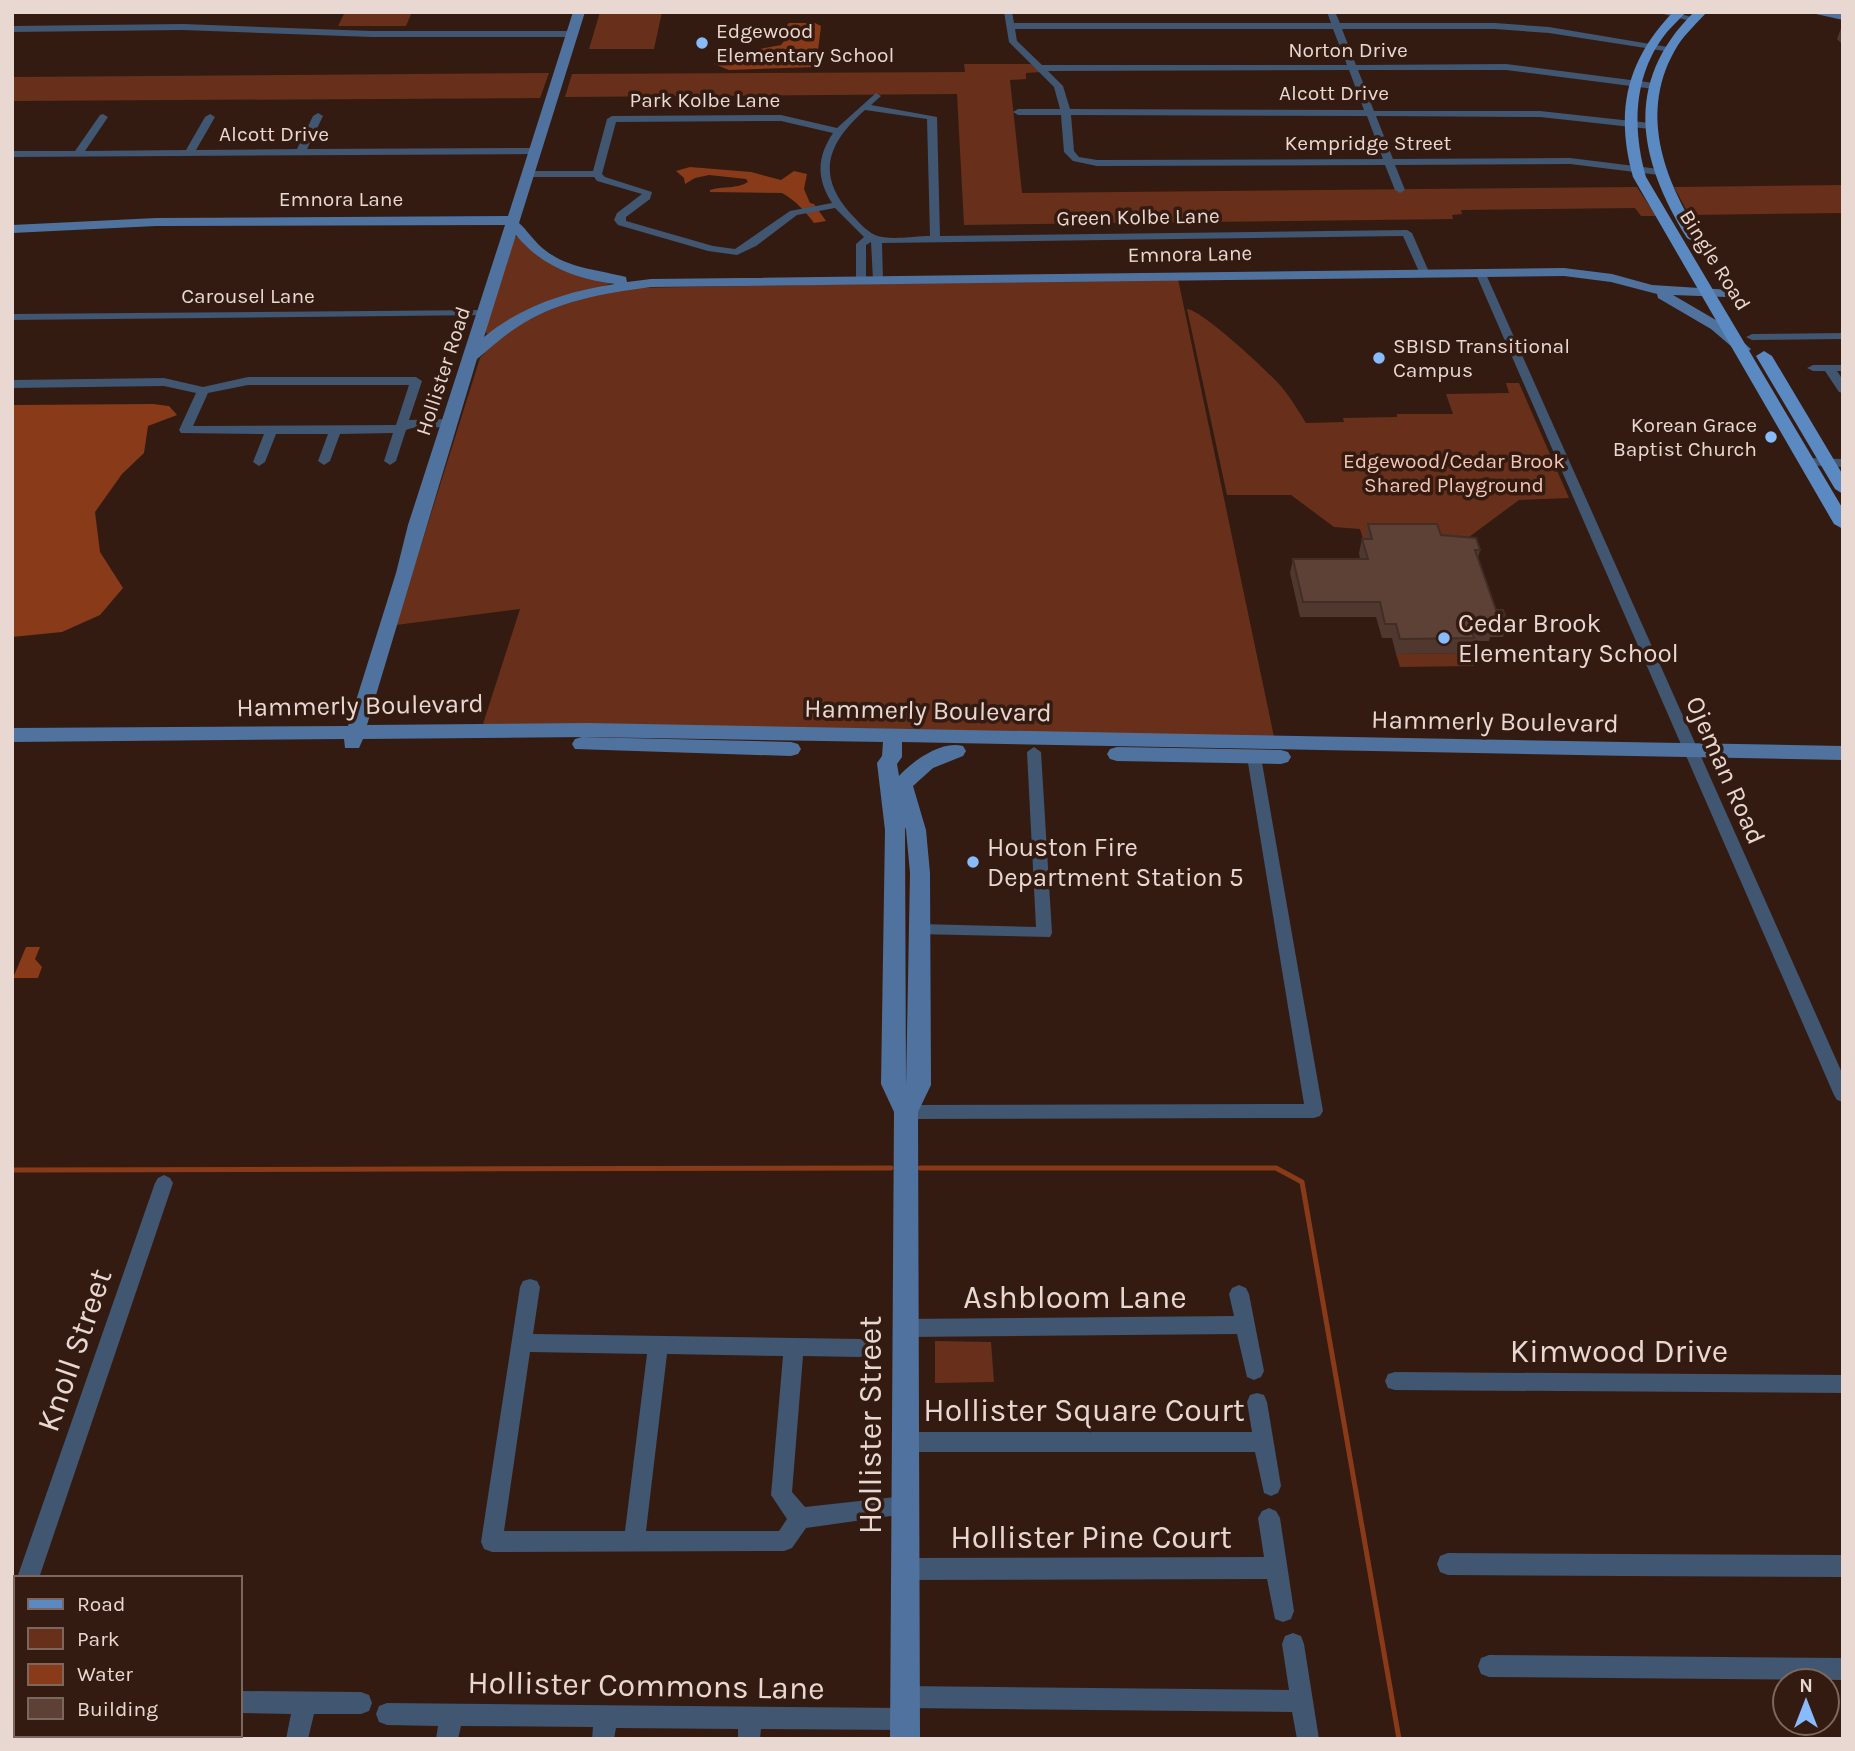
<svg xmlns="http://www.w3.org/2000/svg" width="1855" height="1751" viewBox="0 0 1855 1751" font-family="Karla,sans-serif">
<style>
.green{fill:#68301a}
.water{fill:#893a19}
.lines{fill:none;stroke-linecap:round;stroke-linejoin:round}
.stream{stroke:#893a19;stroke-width:5}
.street{fill:#405671;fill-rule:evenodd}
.secondary{fill:#4f739e;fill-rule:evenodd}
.primary{fill:#5b89c1;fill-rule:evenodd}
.wall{fill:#50382e}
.building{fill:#5d4136;stroke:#412e26;stroke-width:2}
.poi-dot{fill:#87bbfb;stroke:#331b11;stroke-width:2.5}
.labels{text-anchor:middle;stroke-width:7;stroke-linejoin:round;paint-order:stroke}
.far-poi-label{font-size:21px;fill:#e9d8d1;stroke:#331b11;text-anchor:start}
.far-street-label{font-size:21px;fill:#e9d8d1;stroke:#331b11}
.far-park-label{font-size:21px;fill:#f3c4b3;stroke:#331b11}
.poi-label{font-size:26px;fill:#e9d8d1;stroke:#331b11;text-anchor:start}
.street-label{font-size:26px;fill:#e9d8d1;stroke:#331b11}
.near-street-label{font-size:32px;fill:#e9d8d1;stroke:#331b11}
</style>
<rect width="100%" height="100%" fill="#331b11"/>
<!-- green -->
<g class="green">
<polygon points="345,12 412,12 406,26 338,26"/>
<polygon points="600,12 662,12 654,49 589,49"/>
<polygon points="964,64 1031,64 1040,72 1026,73 1026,79 1010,80 1022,193 1637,187 1656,216 1641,216 1635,208 1461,210 1462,214 1452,215 1453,219 964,225 957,94 565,97 572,74 965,72"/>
<polygon points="549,73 540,98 12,101 12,77"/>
<polygon points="1843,185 1843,213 1689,215 1674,187"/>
<polygon points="520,236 544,259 609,281 610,284 577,292 487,334 485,331 515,237"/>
<path d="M1178,279L1274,737L483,724L520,609L396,625L480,358C519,315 570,300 625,288Z"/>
<path d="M1187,309C1201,309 1274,376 1284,390C1292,400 1299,412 1306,423L1344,422L1343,418L1397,417V414H1453L1446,394L1509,393L1506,383H1519L1569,498L1519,500L1469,537H1433L1428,529L1363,539L1360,529L1334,527L1291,495H1227Z"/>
<polygon points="1470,653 1474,666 1400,667 1396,654"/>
<polygon points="935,1341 991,1342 994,1382 935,1383"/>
</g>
<!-- water -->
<g class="water">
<polygon points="789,23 815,23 821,26 816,67 729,70 714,64 723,56 781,45 784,41 785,27"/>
<path d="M690,167L751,172L781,180L794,171L807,174L804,189L810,203L814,204L826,221L814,223C804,210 796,201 782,193L710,192V190C723,186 737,189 748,182L746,179L709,175L695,178L685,184L684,178L676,171Z"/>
<polygon points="153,404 169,406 177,415 148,426 144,453 122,474 95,512 100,552 123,588 100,615 62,632 12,637 12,405"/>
<polygon points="26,947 40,947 35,959 42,967 38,978 13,978"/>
</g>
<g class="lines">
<!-- stream -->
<g class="stream">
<polyline points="920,1168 1276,1168 1302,1182 1399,1739"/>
<polyline points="12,1170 891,1168"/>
</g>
<!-- street -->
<g class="street">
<path d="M1004,12H1012L1014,23H1331L1327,12H1335L1340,23H1495L1549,27L1668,47L1671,48V52L1549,33L1495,29H1342L1356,65L1506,64L1654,83L1659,86L1654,89L1506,70H1358L1374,111H1540L1650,123L1655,126L1650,129L1540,117L1376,116L1393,159L1570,158L1659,169L1664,172L1659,175L1570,164L1395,165L1405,190L1400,193L1395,190L1385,165L1097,166L1073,161L1064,152L1061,115H1018L1013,112L1018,109H1060L1054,87L1009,42ZM1015,29H1333L1347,65H1042L1017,41ZM1349,70L1364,110L1070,109L1063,86L1048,71ZM1071,115L1367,116L1383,159L1097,160L1079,157L1074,151Z"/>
<polygon points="1656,12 1674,12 1698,19 1694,22"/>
<polygon points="183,24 372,31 573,31 577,34 573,37 372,37 183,30 12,32 12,26"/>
<path d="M876,93L881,96L871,105L937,117L940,236L1407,230L1412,233L1429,272L1420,274L1403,236L882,243L883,280L878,283L873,280L871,242L866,245V280L861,283L856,280V244L864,237L835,208L797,215L756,246L737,255L708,251L618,225L614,220L617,213L642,194L597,181L594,177H529L524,174L529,171H593L607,119L612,116L781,115L837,128ZM865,110L927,119L930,236C914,236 890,241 875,235C866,231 857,220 850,213C815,173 829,142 865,110ZM781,121L833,133C817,157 816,178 832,203L790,211L735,249L713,246L626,221V217L650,199L652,192L605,177L602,174L616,122Z"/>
<polygon points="318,113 323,116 307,149 536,148 541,151 536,154 12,157 12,151 75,151 100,115 103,114 108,117 85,151 186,150 205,117 210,114 215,117 196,150 297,149 313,116"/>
<polygon points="1480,269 1485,272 1843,1075 1843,1102 1837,1100 1834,1095 1475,272"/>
<polygon points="485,310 491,313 489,315 12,320 12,314"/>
<polygon points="1843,333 1843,339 1752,340 1746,337 1752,334"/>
<polygon points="1843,365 1843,371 1837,371 1843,380 1843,393 1839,392 1825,371 1813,371 1807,368 1813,365"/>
<path d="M248,377H416L422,381L409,420L450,419L456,423C442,432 422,423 406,430L396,461L390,465L384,461L393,433L340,434L330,461L324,465L318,461L328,434H276L265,462L259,466L253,462L264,434L181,433L179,430L196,393L164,386L12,388V380L164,378L203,387ZM248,385H409L396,425L193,426L208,393Z"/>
<polygon points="1807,458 1843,459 1843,467 1803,465 1803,459"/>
<polygon points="1034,747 1041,752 1052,933 1050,937 914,934 912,930 914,926 920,924 1036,927 1027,752"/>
<polygon points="1254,752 1261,757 1323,1111 1320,1116 1314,1118 906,1119 900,1117 897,1112 900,1107 906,1105 1304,1104 1247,757"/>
<polygon points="164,1175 170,1178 173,1183 39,1578 17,1578 155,1183 158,1178"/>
<path d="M530,1279L537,1281L540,1287L533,1334L860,1339L867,1342L870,1348L867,1354L860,1357L803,1356L792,1492L805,1507L905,1496L912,1499L915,1506L912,1513L806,1528L792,1548L784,1551L492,1552L484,1549L481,1542L520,1287L523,1281ZM530,1352L647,1354L625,1531H504ZM667,1354L783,1356L771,1495L787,1519L779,1531H646Z"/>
<polygon points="1239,1285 1246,1288 1249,1294 1264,1371 1261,1377 1254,1380 1247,1377 1237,1334 905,1337 898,1334 895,1328 898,1322 905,1319 1234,1316 1229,1294 1232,1288"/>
<polygon points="1395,1372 1843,1375 1843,1393 1395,1390 1388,1388 1385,1381 1388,1374"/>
<polygon points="1257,1393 1264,1395 1267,1402 1281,1486 1278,1493 1271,1496 1264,1493 1255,1452 905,1452 898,1449 895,1442 898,1435 905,1432 1252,1432 1247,1402 1250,1395"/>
<polygon points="1269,1508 1276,1511 1280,1518 1294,1611 1291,1619 1283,1622 1275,1619 1267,1579 905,1580 897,1577 894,1569 897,1561 905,1558 1264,1557 1258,1518 1262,1511"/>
<polygon points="1448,1553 1843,1555 1843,1577 1448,1575 1440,1572 1437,1564 1440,1556"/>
<polygon points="16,1603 16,1633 12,1635 12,1605"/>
<polygon points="1293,1633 1301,1636 1304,1644 1319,1739 1297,1739 1292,1712 906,1708 913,1711 916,1719 913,1727 905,1730 761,1729 760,1739 738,1739 738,1729 616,1728 614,1739 592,1739 593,1727 461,1726 458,1739 436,1739 438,1726 387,1725 379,1722 376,1714 379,1706 387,1703 903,1708 896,1705 893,1697 896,1689 904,1686 1289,1690 1282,1644 1285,1636"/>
<polygon points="1489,1655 1843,1658 1843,1680 1489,1677 1481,1674 1478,1666 1481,1658"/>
<polygon points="240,1691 361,1692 369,1695 372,1703 369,1711 361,1714 314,1714 308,1739 286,1739 291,1714 240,1713"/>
<polygon points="77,1735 99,1735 98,1739 76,1739"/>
</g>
<!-- secondary -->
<g class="secondary">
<path d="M573,12H585L519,223C526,229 531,237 538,244C562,268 595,269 626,277L627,282L651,279L1564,268L1612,274L1652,285L1731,290L1733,293L1731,296L1726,297L1673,295L1721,323L1751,349L1748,352H1738L1711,329L1658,298L1657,294L1611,282L1564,276L651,287C604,293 556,301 516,328C502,337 490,349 477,359L367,725L587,723L1843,746V760L902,742V757L897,764L899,776C913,761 941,740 963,746L966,751L963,756L933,768L913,786L926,830L930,873L931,1085L918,1112L920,1739H890L894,1112L881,1084L885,830L877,763L882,756L883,742L587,737L363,739L359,748H345L344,739L12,742V728L348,726L396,573L408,525L505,225L156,226L12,233V225L156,218L508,216ZM516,235C541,266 576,279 615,284C568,291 521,306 484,337ZM905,827L906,830L910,873L906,1087Z"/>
<polygon points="1814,12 1843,13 1843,20 1816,14"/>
<polygon points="582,737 791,742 798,744 801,749 798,754 791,756 575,749 572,744 575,739"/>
<polygon points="1117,747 1281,750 1288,752 1291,757 1288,762 1281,764 1117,761 1110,759 1107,754 1110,749"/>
</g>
<!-- primary -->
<g class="primary">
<path d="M1673,12H1686C1680,19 1673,25 1667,32C1633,74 1632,128 1646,177L1843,509V529L1834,524L1633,177C1615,112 1626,61 1673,12Z"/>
<path d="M1694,12H1707C1697,23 1686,33 1678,45C1637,111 1664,179 1701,238L1694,242L1687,238C1639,160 1622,83 1694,12Z"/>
<polygon points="1764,351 1772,356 1843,475 1843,494 1835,489 1756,356"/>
</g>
</g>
<!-- wall -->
<g class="wall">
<polygon points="1843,23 1843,45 1837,39"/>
<polygon points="1368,524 1441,535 1480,550 1478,558 1496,610 1507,622 1503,637 1490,637 1489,641 1473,641 1470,653 1396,654 1392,638 1382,638 1376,617 1300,617 1290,573 1293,559 1360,559 1359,553 1362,539 1365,539"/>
</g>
<!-- building -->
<polygon class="building" points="1368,524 1437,524 1441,535 1476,538 1480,550 1475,550 1496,610 1503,610 1507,622 1492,622 1493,626 1470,626 1474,638 1400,639 1396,624 1385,624 1380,602 1303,602 1293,559 1368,559 1362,539 1372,539"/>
<!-- markers -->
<g class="poi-dot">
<circle cx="702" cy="43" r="7"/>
<circle cx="1379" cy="358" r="7"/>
<circle cx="1771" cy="437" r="7"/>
<circle cx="1444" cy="638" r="7"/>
<circle cx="973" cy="862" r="7"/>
</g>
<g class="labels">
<!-- far-poi labels -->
<g class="far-poi-label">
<text x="716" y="38">Edgewood<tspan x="716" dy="24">Elementary School</tspan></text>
<text x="1393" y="353">SBISD Transitional<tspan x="1393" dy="24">Campus</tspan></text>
<text x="1757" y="432" text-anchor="end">Korean Grace<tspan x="1757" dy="24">Baptist Church</tspan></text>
</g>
<!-- far-street labels -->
<g class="far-street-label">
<text x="1348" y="57">Norton Drive</text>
<text x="1334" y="100">Alcott Drive</text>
<text x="705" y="107">Park Kolbe Lane</text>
<text x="274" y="141">Alcott Drive</text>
<text x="1368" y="150">Kempridge Street</text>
<text x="341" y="206">Emnora Lane</text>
<text transform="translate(1138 217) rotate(-1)" y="7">Green Kolbe Lane</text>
<text transform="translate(1190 254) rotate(-1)" y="7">Emnora Lane</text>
<text transform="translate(1715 260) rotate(58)" y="7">Bingle Road</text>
<text x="248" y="303">Carousel Lane</text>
<text transform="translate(443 371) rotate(-72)" y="7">Hollister Road</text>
</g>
<!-- far-park labels -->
<g class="far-park-label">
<text x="1454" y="468">Edgewood/Cedar Brook<tspan x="1454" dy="24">Shared Playground</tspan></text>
</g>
<!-- poi labels -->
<g class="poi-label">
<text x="1458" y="632">Cedar Brook<tspan x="1458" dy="30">Elementary School</tspan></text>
<text x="987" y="856">Houston Fire<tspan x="987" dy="30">Department Station 5</tspan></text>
</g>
<!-- street labels -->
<g class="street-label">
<text transform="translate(360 705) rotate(-1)" y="9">Hammerly Boulevard</text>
<text transform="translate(928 710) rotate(1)" y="9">Hammerly Boulevard</text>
<text transform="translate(1495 721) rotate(1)" y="9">Hammerly Boulevard</text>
<text transform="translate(1726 770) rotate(66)" y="9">Ojeman Road</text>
</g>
<!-- near-street labels -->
<g class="near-street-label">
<text x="1075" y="1308">Ashbloom Lane</text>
<text transform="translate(74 1350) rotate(-71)" y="11">Knoll Street</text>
<text x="1619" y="1362">Kimwood Drive</text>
<text x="1084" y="1421">Hollister Square Court</text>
<text transform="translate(870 1425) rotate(-90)" y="11">Hollister Street</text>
<text x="1091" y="1548">Hollister Pine Court</text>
<text transform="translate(646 1685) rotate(1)" y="11">Hollister Commons Lane</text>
</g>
</g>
<!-- border -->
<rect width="1855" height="1751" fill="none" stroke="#e9d8d1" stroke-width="28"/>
<!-- legend -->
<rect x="14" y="1576" width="228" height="161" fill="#331b11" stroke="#7c675e" stroke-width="2"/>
<rect x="28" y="1599" width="35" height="10" fill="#5b89c1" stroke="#7c675e" stroke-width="2"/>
<text x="77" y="1611" font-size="21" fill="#e9d8d1">Road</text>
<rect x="28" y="1628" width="35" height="21" fill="#68301a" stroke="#7c675e" stroke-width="2"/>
<text x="77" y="1646" font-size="21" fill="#e9d8d1">Park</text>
<rect x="28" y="1664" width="35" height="21" fill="#893a19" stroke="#7c675e" stroke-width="2"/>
<text x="77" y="1681" font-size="21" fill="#e9d8d1">Water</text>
<rect x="28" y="1698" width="35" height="21" fill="#5d4136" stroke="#7c675e" stroke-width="2"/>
<text x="77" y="1716" font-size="21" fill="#e9d8d1">Building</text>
<!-- north arrow -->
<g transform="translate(1806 1702)"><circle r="33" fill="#331b11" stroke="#7c675e" stroke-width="2"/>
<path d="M0-5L12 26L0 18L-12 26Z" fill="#87bbfb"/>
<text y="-10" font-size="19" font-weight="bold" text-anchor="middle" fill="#e9d8d1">N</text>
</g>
</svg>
